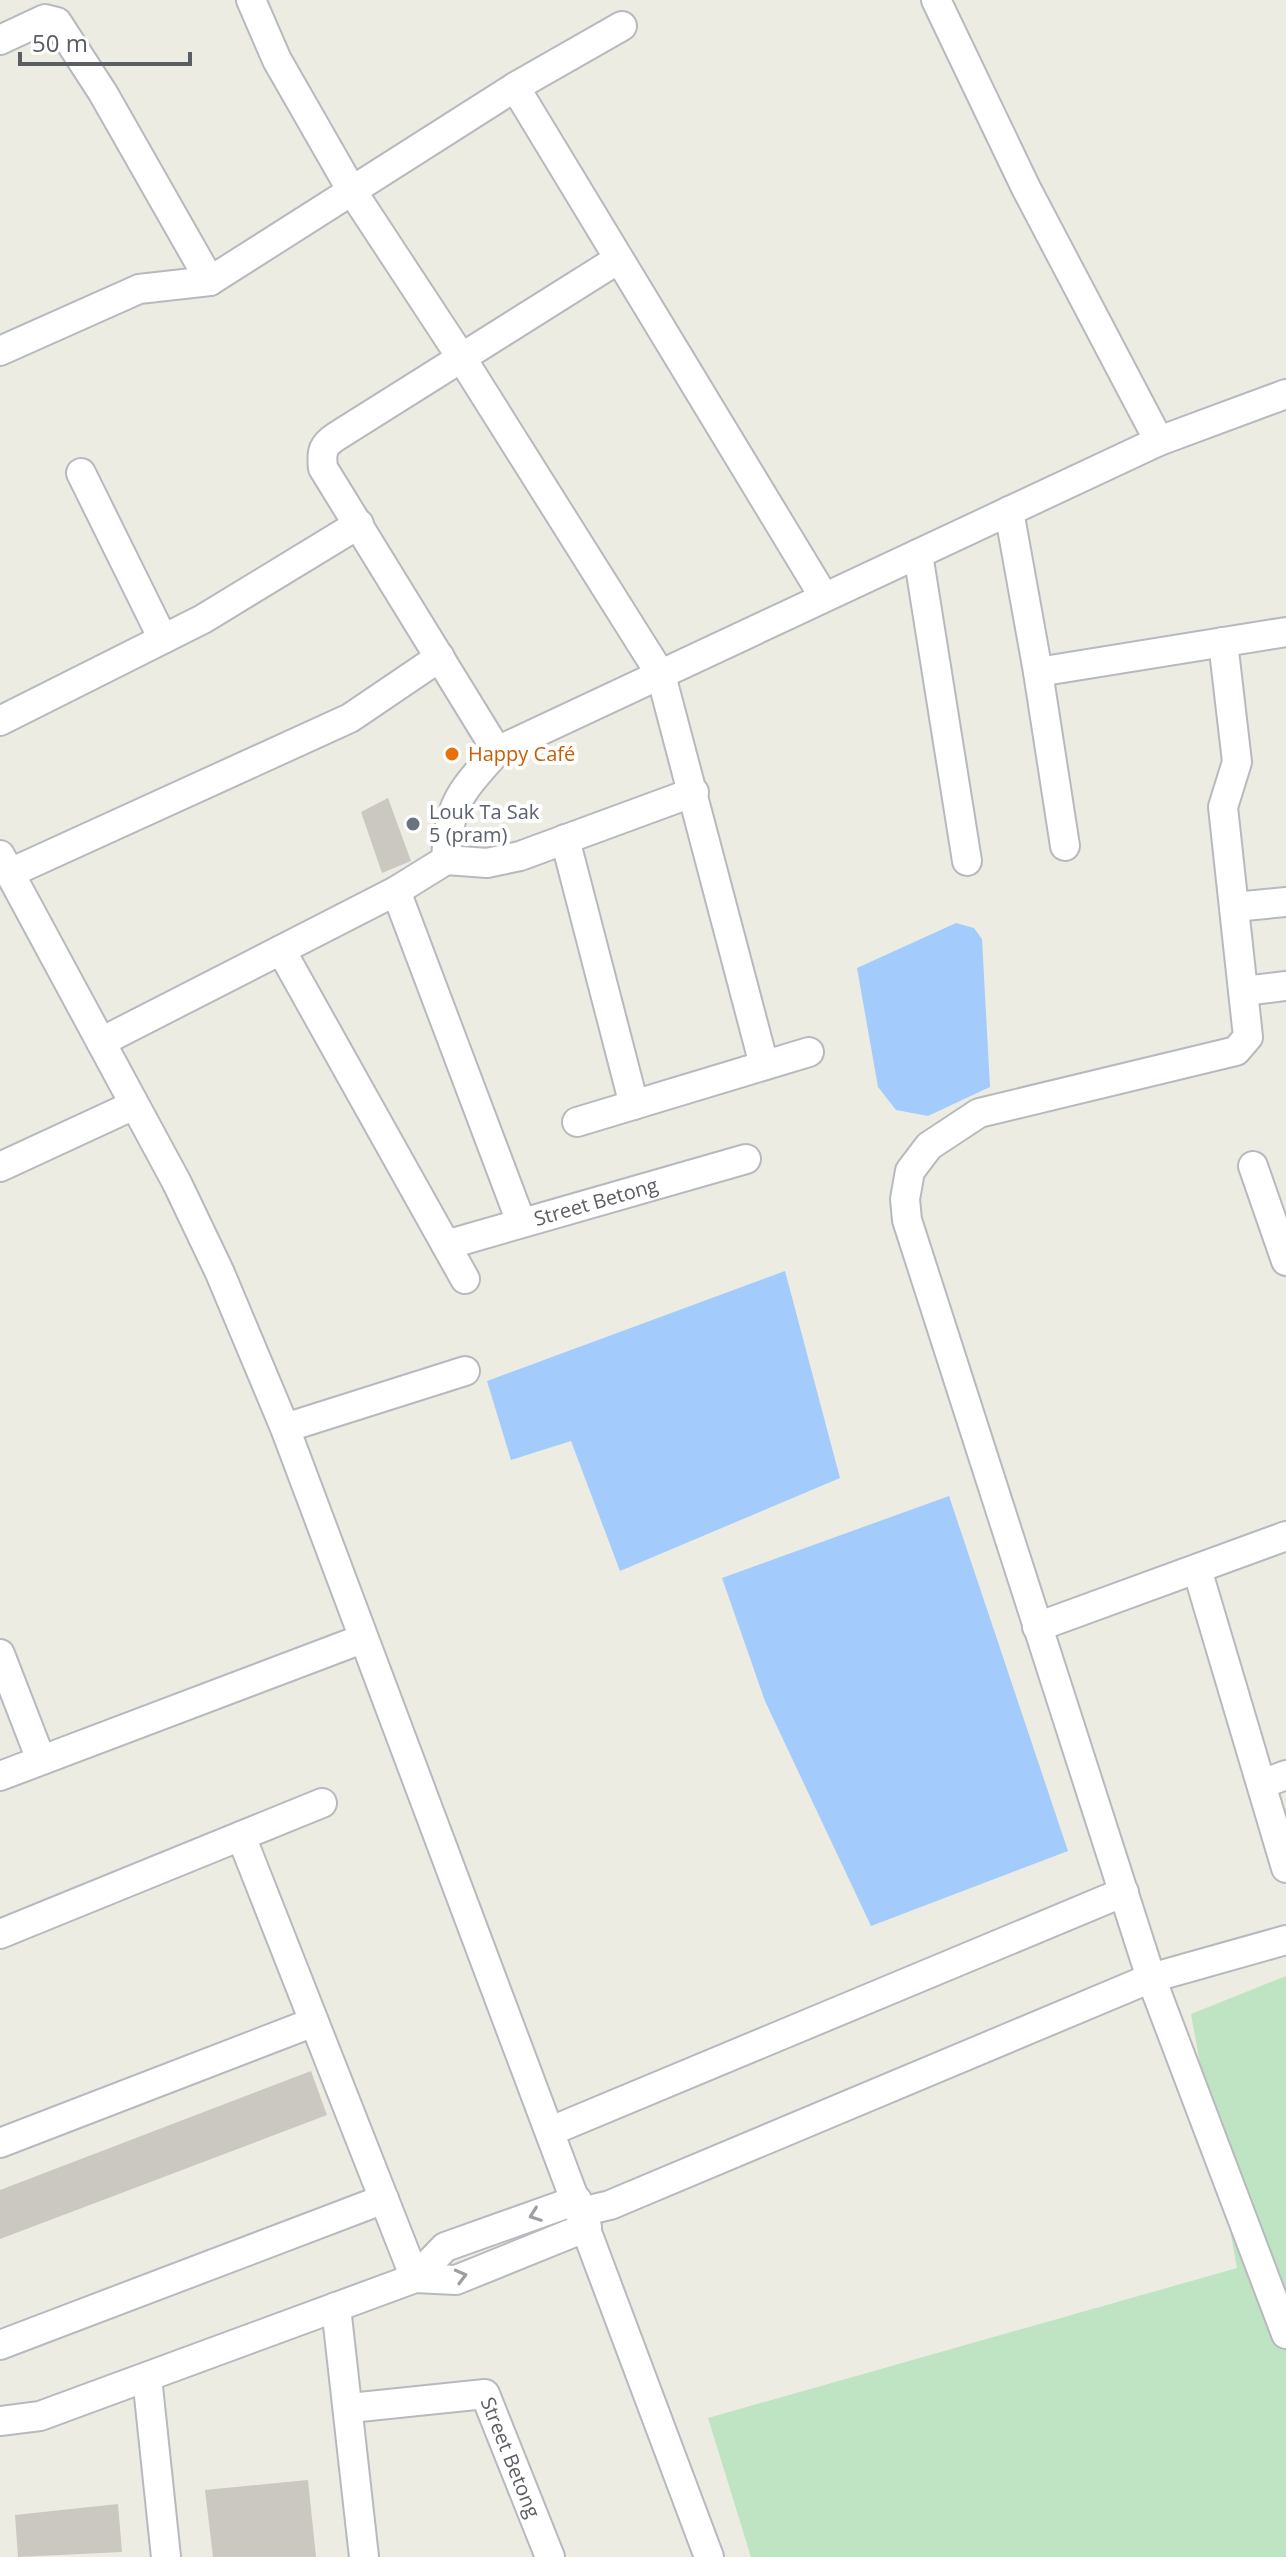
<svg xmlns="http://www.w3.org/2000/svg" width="1286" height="2557" viewBox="0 0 1286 2557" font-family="'Open Sans',sans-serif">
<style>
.green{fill:#bfe4c3}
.water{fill:#a3ccfc}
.building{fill:#cac8c1}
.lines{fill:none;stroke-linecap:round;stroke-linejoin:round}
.minor-casing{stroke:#b7b9be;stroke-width:32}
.minor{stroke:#fff;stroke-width:28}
.oneway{stroke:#9c9ea1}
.food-dot{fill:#e8710a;stroke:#fff;stroke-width:3}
.worship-dot{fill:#6b7280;stroke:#fff;stroke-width:3}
.labels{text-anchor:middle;stroke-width:8;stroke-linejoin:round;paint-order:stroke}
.food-label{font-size:20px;fill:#c56008;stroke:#fff;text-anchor:start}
.worship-label{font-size:20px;fill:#5b616d;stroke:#fff;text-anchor:start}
.street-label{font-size:20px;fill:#5a5d62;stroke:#fff}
</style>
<rect width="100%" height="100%" fill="#edece2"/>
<!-- green -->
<polygon class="green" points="1286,1976 1286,2557 751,2557 708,2418 1237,2268 1191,2014"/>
<!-- water -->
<g class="water">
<polygon points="956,923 974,928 982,939 990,1087 928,1116 896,1110 878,1087 857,968"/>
<polygon points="785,1271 840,1478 620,1571 571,1441 511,1460 487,1381"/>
<polygon points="949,1496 1068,1851 871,1926 765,1701 722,1578"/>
</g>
<!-- building -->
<g class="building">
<polygon points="388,798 411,861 382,873 361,812"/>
<polygon points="311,2071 327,2115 0,2239 0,2190"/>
<polygon points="308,2480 316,2557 213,2557 205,2490"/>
<polygon points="118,2504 122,2552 18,2557 15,2515"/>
</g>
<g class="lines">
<defs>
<g id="minor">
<polyline points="251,0 277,60 352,191 461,357 661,675 764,1065"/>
<polyline points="936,0 1026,188 1159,441"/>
<polyline points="0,40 45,19 57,22 103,93 210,281"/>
<polyline points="515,87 824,597"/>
<polyline points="0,351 139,289 210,281 515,87 622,26"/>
<polyline points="81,473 163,639"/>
<polyline points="1009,511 1038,672 1286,632"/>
<polyline points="918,554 967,861"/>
<polyline points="1223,642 1237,762 1223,807 1248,1037 1236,1051 979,1113 929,1146 910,1171 905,1199 907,1220 1151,1978 1286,2334"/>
<polyline points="1038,672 1065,846"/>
<polyline points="0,721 203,619 359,524"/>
<path d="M497,751L323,468C321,451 323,445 337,436L617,260"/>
<polyline points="565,839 634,1105"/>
<polyline points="0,855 177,1183 220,1273 285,1428 709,2557"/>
<polyline points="446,860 487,863 520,856 694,792"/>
<polyline points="10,873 350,718 440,657"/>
<polyline points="396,891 521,1222"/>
<polyline points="1234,907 1286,902"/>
<polyline points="281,950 465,1279"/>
<polyline points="1244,991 1286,986"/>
<path d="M101,1042L396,891L446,860C449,802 460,793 497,751L1159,441L1286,394"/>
<polyline points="577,1122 809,1052"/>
<polyline points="1253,1166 1286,1261"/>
<polyline points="0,1167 134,1105"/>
<path id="s1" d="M446,1245L746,1159"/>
<polyline points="285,1428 465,1371"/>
<polyline points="1197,1569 1286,1868"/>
<polyline points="1037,1627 1286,1536"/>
<polyline points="0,1654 41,1760"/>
<polyline points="0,1776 362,1639"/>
<polyline points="1262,1784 1286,1775"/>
<polyline points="241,1836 415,2278"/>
<polyline points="0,1934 322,1803"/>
<polyline points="551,2131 1124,1892"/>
<polyline points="0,2143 314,2022"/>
<polyline points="581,2212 610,2205 1151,1978 1286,1940"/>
<polyline points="415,2278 445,2247 577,2200"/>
<polyline points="336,2307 364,2557"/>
<polyline points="0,2345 384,2199"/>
<polyline points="147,2377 166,2557"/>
<path id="s2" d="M350,2408L485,2394L550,2557"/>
<polyline points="0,2421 40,2416 415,2278 456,2280 587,2227"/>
</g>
</defs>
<!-- minor casing -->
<use href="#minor" class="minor-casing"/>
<!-- minor -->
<use href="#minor" class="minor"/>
</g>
<!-- one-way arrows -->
<defs><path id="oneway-chevron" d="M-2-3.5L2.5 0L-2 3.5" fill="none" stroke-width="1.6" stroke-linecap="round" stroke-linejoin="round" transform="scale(2)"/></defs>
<g class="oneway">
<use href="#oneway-chevron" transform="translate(535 2215) rotate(160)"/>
<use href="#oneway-chevron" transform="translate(461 2276) rotate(-15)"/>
</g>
<!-- markers -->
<circle class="food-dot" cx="452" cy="754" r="8"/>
<circle class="worship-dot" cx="413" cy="824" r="8"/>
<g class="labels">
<!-- food labels -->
<g class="food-label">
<text x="468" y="761">Happy Café</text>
</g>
<!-- worship labels -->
<g class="worship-label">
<text x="429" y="819">Louk Ta Sak<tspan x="429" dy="23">5 (pram)</tspan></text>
</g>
<!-- street labels -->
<g class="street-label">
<text dy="7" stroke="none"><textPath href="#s1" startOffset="156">Street Betong</textPath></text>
<text dy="7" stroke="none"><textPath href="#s2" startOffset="204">Street Betong</textPath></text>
</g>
</g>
<!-- scale -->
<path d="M20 52v12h170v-12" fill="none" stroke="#5a5d62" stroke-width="4"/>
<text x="32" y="52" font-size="24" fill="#5a5d62" stroke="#ffffff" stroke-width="6" paint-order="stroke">50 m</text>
</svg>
